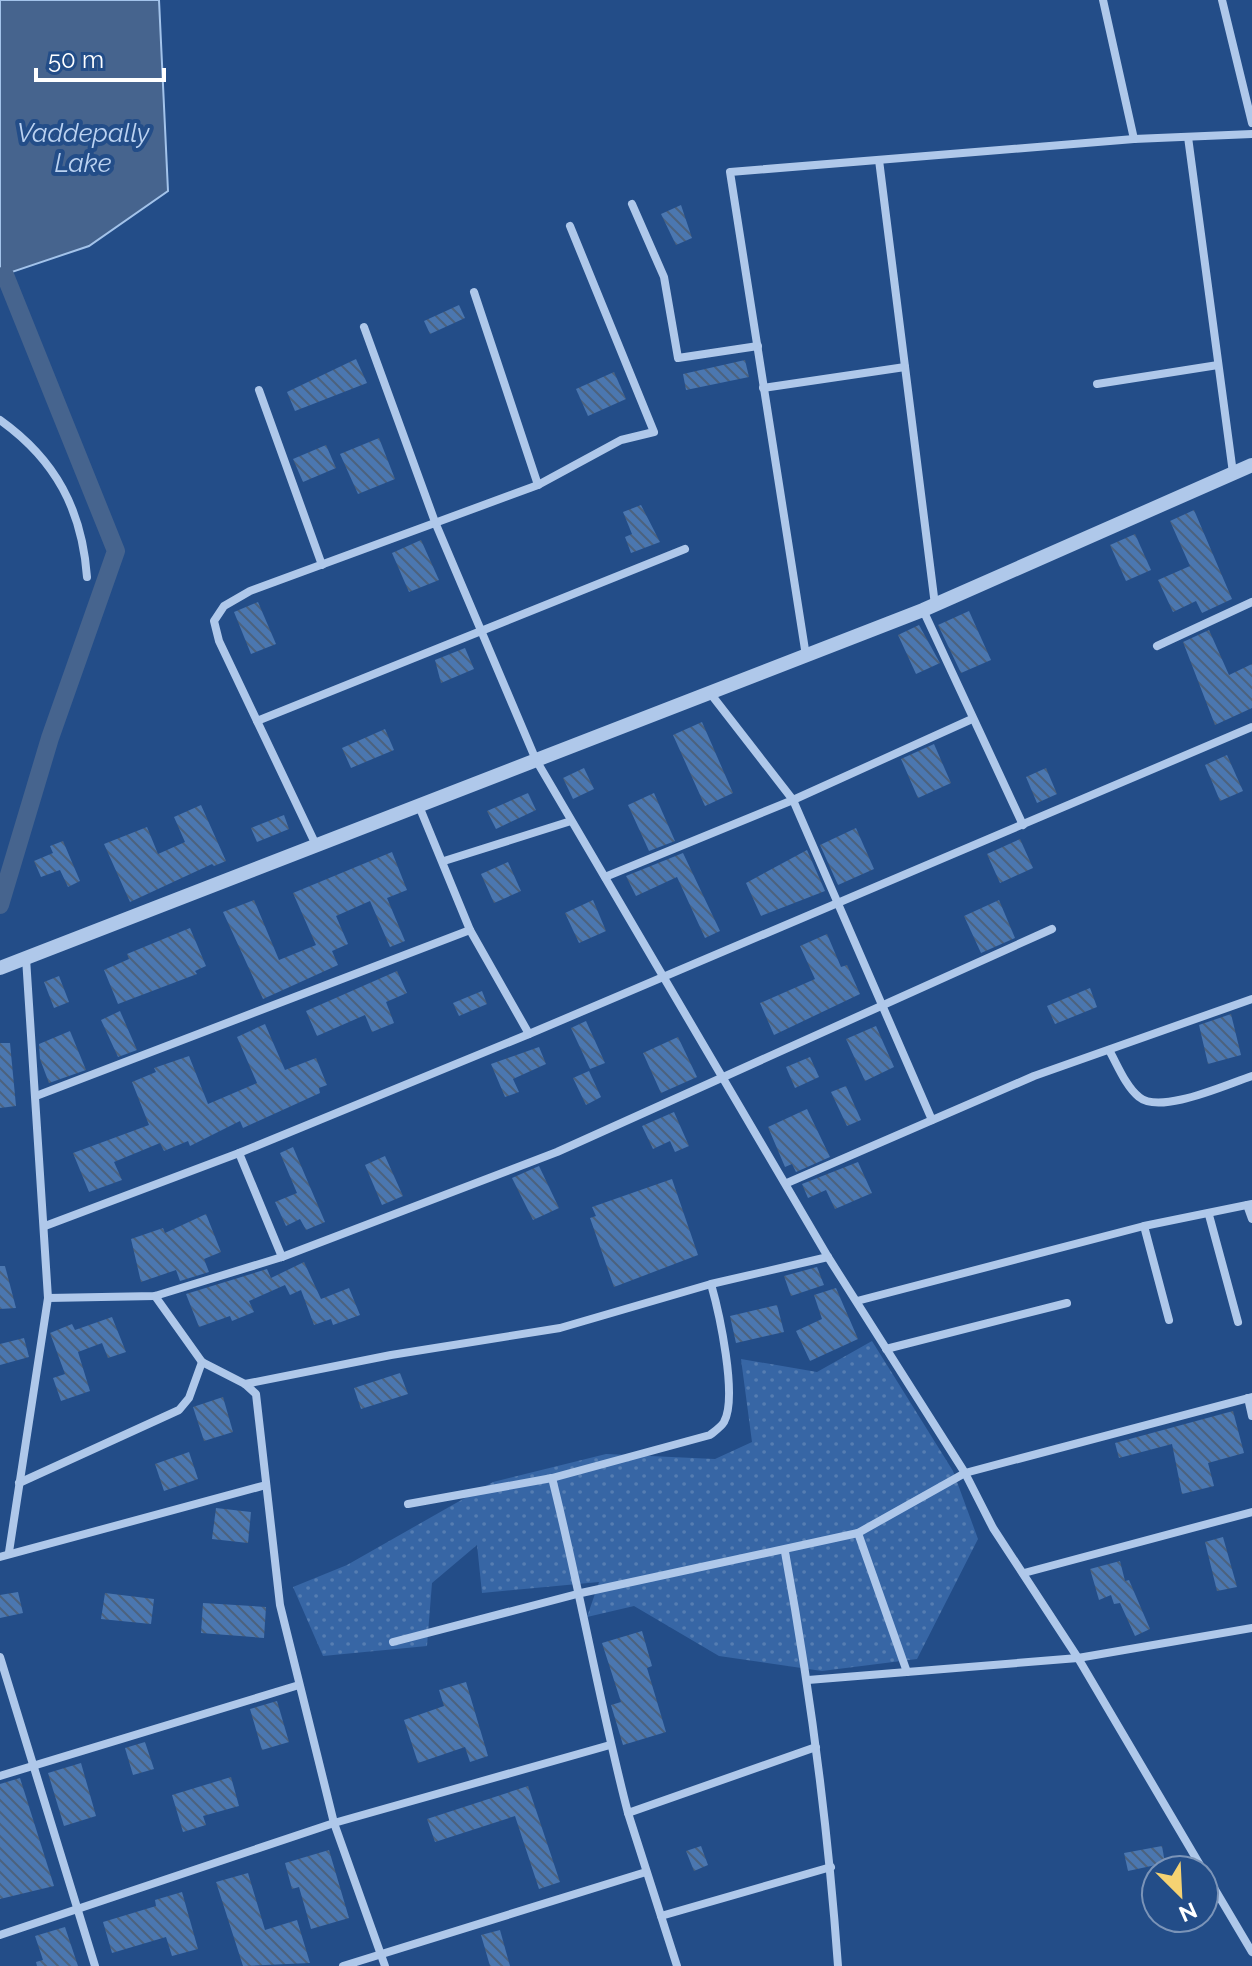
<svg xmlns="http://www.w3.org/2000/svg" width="1252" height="1966" viewBox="0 0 1252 1966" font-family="Raleway,sans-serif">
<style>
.grass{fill:url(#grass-dots)}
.water{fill:#46648e;stroke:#a3c3ea;stroke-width:2}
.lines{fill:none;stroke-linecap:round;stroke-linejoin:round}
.canal{stroke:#46648e;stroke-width:18}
.building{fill:url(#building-back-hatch)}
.minor{stroke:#afc8ea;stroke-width:8}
.tertiary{stroke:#afc8ea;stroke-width:14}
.labels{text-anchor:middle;stroke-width:8;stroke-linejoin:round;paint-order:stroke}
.water-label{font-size:26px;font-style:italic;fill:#bbd2f1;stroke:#234d88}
</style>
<defs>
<pattern id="grass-dots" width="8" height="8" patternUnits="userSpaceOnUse" patternTransform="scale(2)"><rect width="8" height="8" fill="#3766a5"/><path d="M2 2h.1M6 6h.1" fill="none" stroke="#557db2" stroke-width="1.8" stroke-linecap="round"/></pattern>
<pattern id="building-back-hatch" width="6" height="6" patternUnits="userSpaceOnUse" patternTransform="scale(2)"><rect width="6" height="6" fill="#4b77b0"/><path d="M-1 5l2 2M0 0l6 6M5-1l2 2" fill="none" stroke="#4c627e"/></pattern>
</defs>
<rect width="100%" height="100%" fill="#234d88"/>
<!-- grass -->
<polygon class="grass" points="872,1341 953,1471 978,1539 917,1659 822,1671 719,1656 634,1606 587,1617 599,1582 482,1593 477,1545 432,1583 427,1646 323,1656 293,1587 347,1565 493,1482 606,1454 715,1459 752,1442 741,1359 817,1372"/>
<!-- water -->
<polygon class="water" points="0,0 159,0 168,191 89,246 0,276"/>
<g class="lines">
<!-- canal -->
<polyline class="canal" points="0,905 50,738 116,551 5,275"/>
</g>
<!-- building -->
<g class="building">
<polygon points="681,205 692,238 676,245 661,214"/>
<polygon points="459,305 465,318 430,334 424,321"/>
<polygon points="356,359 367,383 295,411 287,392"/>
<polygon points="745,360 749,377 686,390 683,374"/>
<polygon points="614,372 626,399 588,416 576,389"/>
<polygon points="379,438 395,479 358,494 340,454"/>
<polygon points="326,445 336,468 303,482 293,459"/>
<polygon points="641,505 660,542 631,553 625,537 632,534 623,512"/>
<polygon points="1194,510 1232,599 1202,613 1196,601 1173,612 1158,580 1190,566 1170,521"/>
<polygon points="1135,534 1151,570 1126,581 1110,545"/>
<polygon points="421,540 439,580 409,592 392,553"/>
<polygon points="258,602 276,644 251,654 234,612"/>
<polygon points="969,611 991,660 961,673 938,625"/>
<polygon points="919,625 940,663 916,674 898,635"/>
<polygon points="1209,630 1229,675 1252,664 1252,708 1215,725 1183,642"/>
<polygon points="465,648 474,669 441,683 435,660"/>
<polygon points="702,722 733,793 705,806 673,735"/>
<polygon points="385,729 394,750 351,768 342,748"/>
<polygon points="934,744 951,783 918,798 901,759"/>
<polygon points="1227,755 1243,791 1220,801 1205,765"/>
<polygon points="584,768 594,789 573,799 563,778"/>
<polygon points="1046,768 1057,794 1037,803 1026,777"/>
<polygon points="528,793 536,810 496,829 487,811"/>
<polygon points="654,793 675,841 649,851 628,805"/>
<polygon points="201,805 226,861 214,866 212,864 130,902 104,844 147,827 158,854 185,842 174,817"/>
<polygon points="284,815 289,829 257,842 251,828"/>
<polygon points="856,828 874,869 838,885 820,845"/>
<polygon points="1020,839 1033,868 1000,883 987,854"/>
<polygon points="63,841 80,881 68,887 60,870 41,877 34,861 53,853 50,846"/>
<polygon points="807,850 825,891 761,916 746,883"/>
<polygon points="392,852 407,890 387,898 405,941 390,947 370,901 336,916 348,944 332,951 338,965 263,999 223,912 254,900 279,960 316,945 293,893"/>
<polygon points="683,853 720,931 705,938 677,877 636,896 626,876"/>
<polygon points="508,862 521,891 494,903 481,874"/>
<polygon points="593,900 606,931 579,943 565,913"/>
<polygon points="999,900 1015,938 981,953 964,916"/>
<polygon points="190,928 206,966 195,971 197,974 118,1004 104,970 129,959 127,954"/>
<polygon points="827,934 841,967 847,965 860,994 774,1035 760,1003 815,979 800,946"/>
<polygon points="397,971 407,993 386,1002 394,1023 372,1032 365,1015 317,1036 306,1011"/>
<polygon points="59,976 69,1002 54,1008 44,982"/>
<polygon points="1090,988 1097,1007 1055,1024 1047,1006"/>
<polygon points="482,991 487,1004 459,1016 453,1003"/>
<polygon points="120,1011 137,1050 118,1057 101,1020"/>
<polygon points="1231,1014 1241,1055 1208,1064 1199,1025"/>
<polygon points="586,1021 605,1063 590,1069 571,1028"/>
<polygon points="265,1024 285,1070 316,1058 327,1085 319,1088 320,1093 243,1128 240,1121 190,1146 188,1141 164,1151 160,1143 114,1162 122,1180 89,1192 73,1153 149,1125 132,1082 156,1072 154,1068 189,1056 208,1104 257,1083 237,1037"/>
<polygon points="876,1026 894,1067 865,1081 846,1039"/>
<polygon points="70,1031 86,1070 49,1083 40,1059 39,1044"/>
<polygon points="678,1037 697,1077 661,1093 643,1053"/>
<polygon points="0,1043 10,1043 16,1106 0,1108"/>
<polygon points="539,1047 546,1064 513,1079 519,1092 505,1097 491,1064"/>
<polygon points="810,1057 819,1077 795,1088 786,1067"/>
<polygon points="589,1071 601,1097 586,1105 573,1078"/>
<polygon points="846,1086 861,1120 847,1126 831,1092"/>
<polygon points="807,1109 830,1157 796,1172 792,1164 785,1167 768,1127"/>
<polygon points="674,1112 689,1146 675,1152 670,1141 653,1149 642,1126"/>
<polygon points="293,1147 325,1222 306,1230 300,1219 286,1226 275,1202 297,1193 280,1153"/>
<polygon points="385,1156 403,1196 382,1205 365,1165"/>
<polygon points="858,1162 872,1193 835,1209 826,1190 808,1198 802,1184"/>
<polygon points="539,1166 559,1208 533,1220 512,1178"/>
<polygon points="672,1179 698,1255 614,1287 590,1218 596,1216 592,1207"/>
<polygon points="206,1214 221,1252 204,1259 209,1272 180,1281 176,1270 141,1282 131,1239 163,1228 165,1233"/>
<polygon points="304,1262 321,1299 349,1288 360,1315 333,1325 331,1319 314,1325 301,1290 290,1295 285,1285 249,1301 254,1312 232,1321 230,1316 199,1327 186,1294 267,1269 271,1278"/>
<polygon points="0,1266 5,1266 16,1308 0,1309"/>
<polygon points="817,1267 824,1285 791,1296 784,1276"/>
<polygon points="836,1288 858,1339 810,1361 796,1331 822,1319 814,1295"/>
<polygon points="777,1305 784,1332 736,1343 730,1316"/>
<polygon points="112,1317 126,1352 108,1358 102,1343 78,1352 90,1391 61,1401 53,1378 65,1374 50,1333 72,1324 75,1330"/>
<polygon points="24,1338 29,1357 0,1365 0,1344"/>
<polygon points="400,1373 408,1394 361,1409 354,1388"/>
<polygon points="223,1397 233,1432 204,1441 193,1407"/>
<polygon points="1233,1411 1244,1453 1208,1463 1214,1486 1182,1494 1172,1444 1119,1458 1115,1443"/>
<polygon points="189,1452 198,1479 164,1491 155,1464"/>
<polygon points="216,1508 251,1512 248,1543 212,1539"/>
<polygon points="1223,1537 1237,1587 1217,1591 1205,1542"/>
<polygon points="1120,1561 1125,1581 1129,1580 1150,1629 1135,1636 1120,1603 1114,1604 1111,1595 1099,1600 1090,1569"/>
<polygon points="18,1592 23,1613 0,1618 0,1595"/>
<polygon points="105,1593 154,1599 151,1624 101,1619"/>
<polygon points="203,1603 266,1607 264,1638 201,1633"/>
<polygon points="642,1631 652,1666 647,1668 666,1732 623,1745 611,1705 621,1702 602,1643"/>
<polygon points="466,1682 488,1756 470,1762 465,1747 418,1763 404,1720 444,1706 439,1690"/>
<polygon points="277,1701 289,1742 262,1750 250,1709"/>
<polygon points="145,1742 154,1769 133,1775 125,1748"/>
<polygon points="81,1763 96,1816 64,1826 48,1773"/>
<polygon points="231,1777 239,1806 203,1816 206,1825 183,1832 172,1795"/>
<polygon points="20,1778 54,1886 0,1899 0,1784"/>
<polygon points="528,1786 560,1882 539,1889 515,1816 435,1842 427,1819"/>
<polygon points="701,1846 708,1865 694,1871 686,1851"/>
<polygon points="1162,1846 1165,1863 1128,1871 1124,1853"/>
<polygon points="329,1850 349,1918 311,1929 299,1887 292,1889 285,1863"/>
<polygon points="248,1873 265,1930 297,1920 310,1963 243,1966 216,1882"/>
<polygon points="182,1892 198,1949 172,1956 166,1937 112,1953 103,1922 156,1906 155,1900"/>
<polygon points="65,1927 78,1966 37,1966 36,1962 43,1960 35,1936"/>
<polygon points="500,1930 510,1966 490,1966 481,1935"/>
</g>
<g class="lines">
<!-- minor -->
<g class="minor">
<polyline points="1103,0 1134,139 1252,134"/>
<polyline points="1222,0 1252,123"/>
<polyline points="1188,137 1233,473"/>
<polyline points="879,160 935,605"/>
<polyline points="632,204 664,277 678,358 758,346"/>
<polyline points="474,292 538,485"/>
<polyline points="364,327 435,522 536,760 828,1257 965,1473 993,1528 1078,1658 1203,1870"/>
<polyline points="1097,384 1218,365"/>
<polyline points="763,388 905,367"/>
<polyline points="259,390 322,565"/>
<path d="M0,420C56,460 82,510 87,577"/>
<polyline points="923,610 1023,825"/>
<polyline points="1157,646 1252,602"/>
<polyline points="806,656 730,172 1134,139"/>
<polyline points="710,693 793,800 932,1120"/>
<polyline points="257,721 685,549"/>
<polyline points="316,845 219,641 214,621 224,606 250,591 538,485 621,440 654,432 570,226"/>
<polyline points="444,861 571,821"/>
<polyline points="605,877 793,800 972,719"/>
<polyline points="470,930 529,1034"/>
<path d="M1109,1050C1117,1064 1126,1087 1139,1097C1160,1115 1227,1084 1252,1076"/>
<polyline points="36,1096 470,930 419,806"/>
<polyline points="239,1153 282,1257"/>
<polyline points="787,1183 1034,1076 1252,999"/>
<polyline points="1247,1205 1252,1219"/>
<polyline points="1209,1215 1238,1322"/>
<polyline points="45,1226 239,1153 529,1034 1252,727"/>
<polyline points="1144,1226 1169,1320"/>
<polyline points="155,1296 202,1362 245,1384 256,1394 280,1605 334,1823 385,1966"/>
<polyline points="48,1298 155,1296 282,1257 557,1152 1052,929"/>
<polyline points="857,1301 1144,1226 1252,1204"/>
<polyline points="886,1349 1067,1303"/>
<polyline points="245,1384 391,1355 560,1328 711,1284 828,1257"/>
<polyline points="1248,1398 1252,1416"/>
<path d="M552,1478C580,1589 599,1702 628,1813L816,1747"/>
<polyline points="19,1483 179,1410 189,1398 202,1362"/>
<path d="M408,1504L552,1478L710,1435C715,1431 721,1427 724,1422C738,1397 719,1312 711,1284"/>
<polyline points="858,1533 907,1672"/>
<polyline points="9,1552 48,1298 26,958"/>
<path d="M785,1552C810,1689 828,1826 838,1966"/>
<polyline points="0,1557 266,1485"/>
<polyline points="1024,1573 1252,1512"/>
<polyline points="393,1642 581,1593 858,1533 965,1473 1252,1397"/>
<polyline points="0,1657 95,1966"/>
<polyline points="808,1680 1078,1658 1252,1628"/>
<polyline points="0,1776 299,1685"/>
<polyline points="628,1813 677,1966"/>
<polyline points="1204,1871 1252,1952"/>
<polyline points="661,1916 831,1867"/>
<polyline points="0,1935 334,1823 610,1745"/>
<polyline points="343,1966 646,1872"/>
</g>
<!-- tertiary -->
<polyline class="tertiary" points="0,968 923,610 1252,465"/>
</g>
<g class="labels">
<!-- water labels -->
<g class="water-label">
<text x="83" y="142">Vaddepally<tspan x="83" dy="30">Lake</tspan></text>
</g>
</g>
<!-- north arrow -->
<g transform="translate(1180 1894) rotate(156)"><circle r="38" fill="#234d88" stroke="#7b94b8" stroke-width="2"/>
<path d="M0-6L14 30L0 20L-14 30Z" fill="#f5d272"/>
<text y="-12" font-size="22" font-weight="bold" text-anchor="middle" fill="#ffffff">N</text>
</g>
<!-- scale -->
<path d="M36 68v12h128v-12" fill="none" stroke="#ffffff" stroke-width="4"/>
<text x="48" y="68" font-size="24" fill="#ffffff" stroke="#234d88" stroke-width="6" paint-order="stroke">50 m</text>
</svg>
